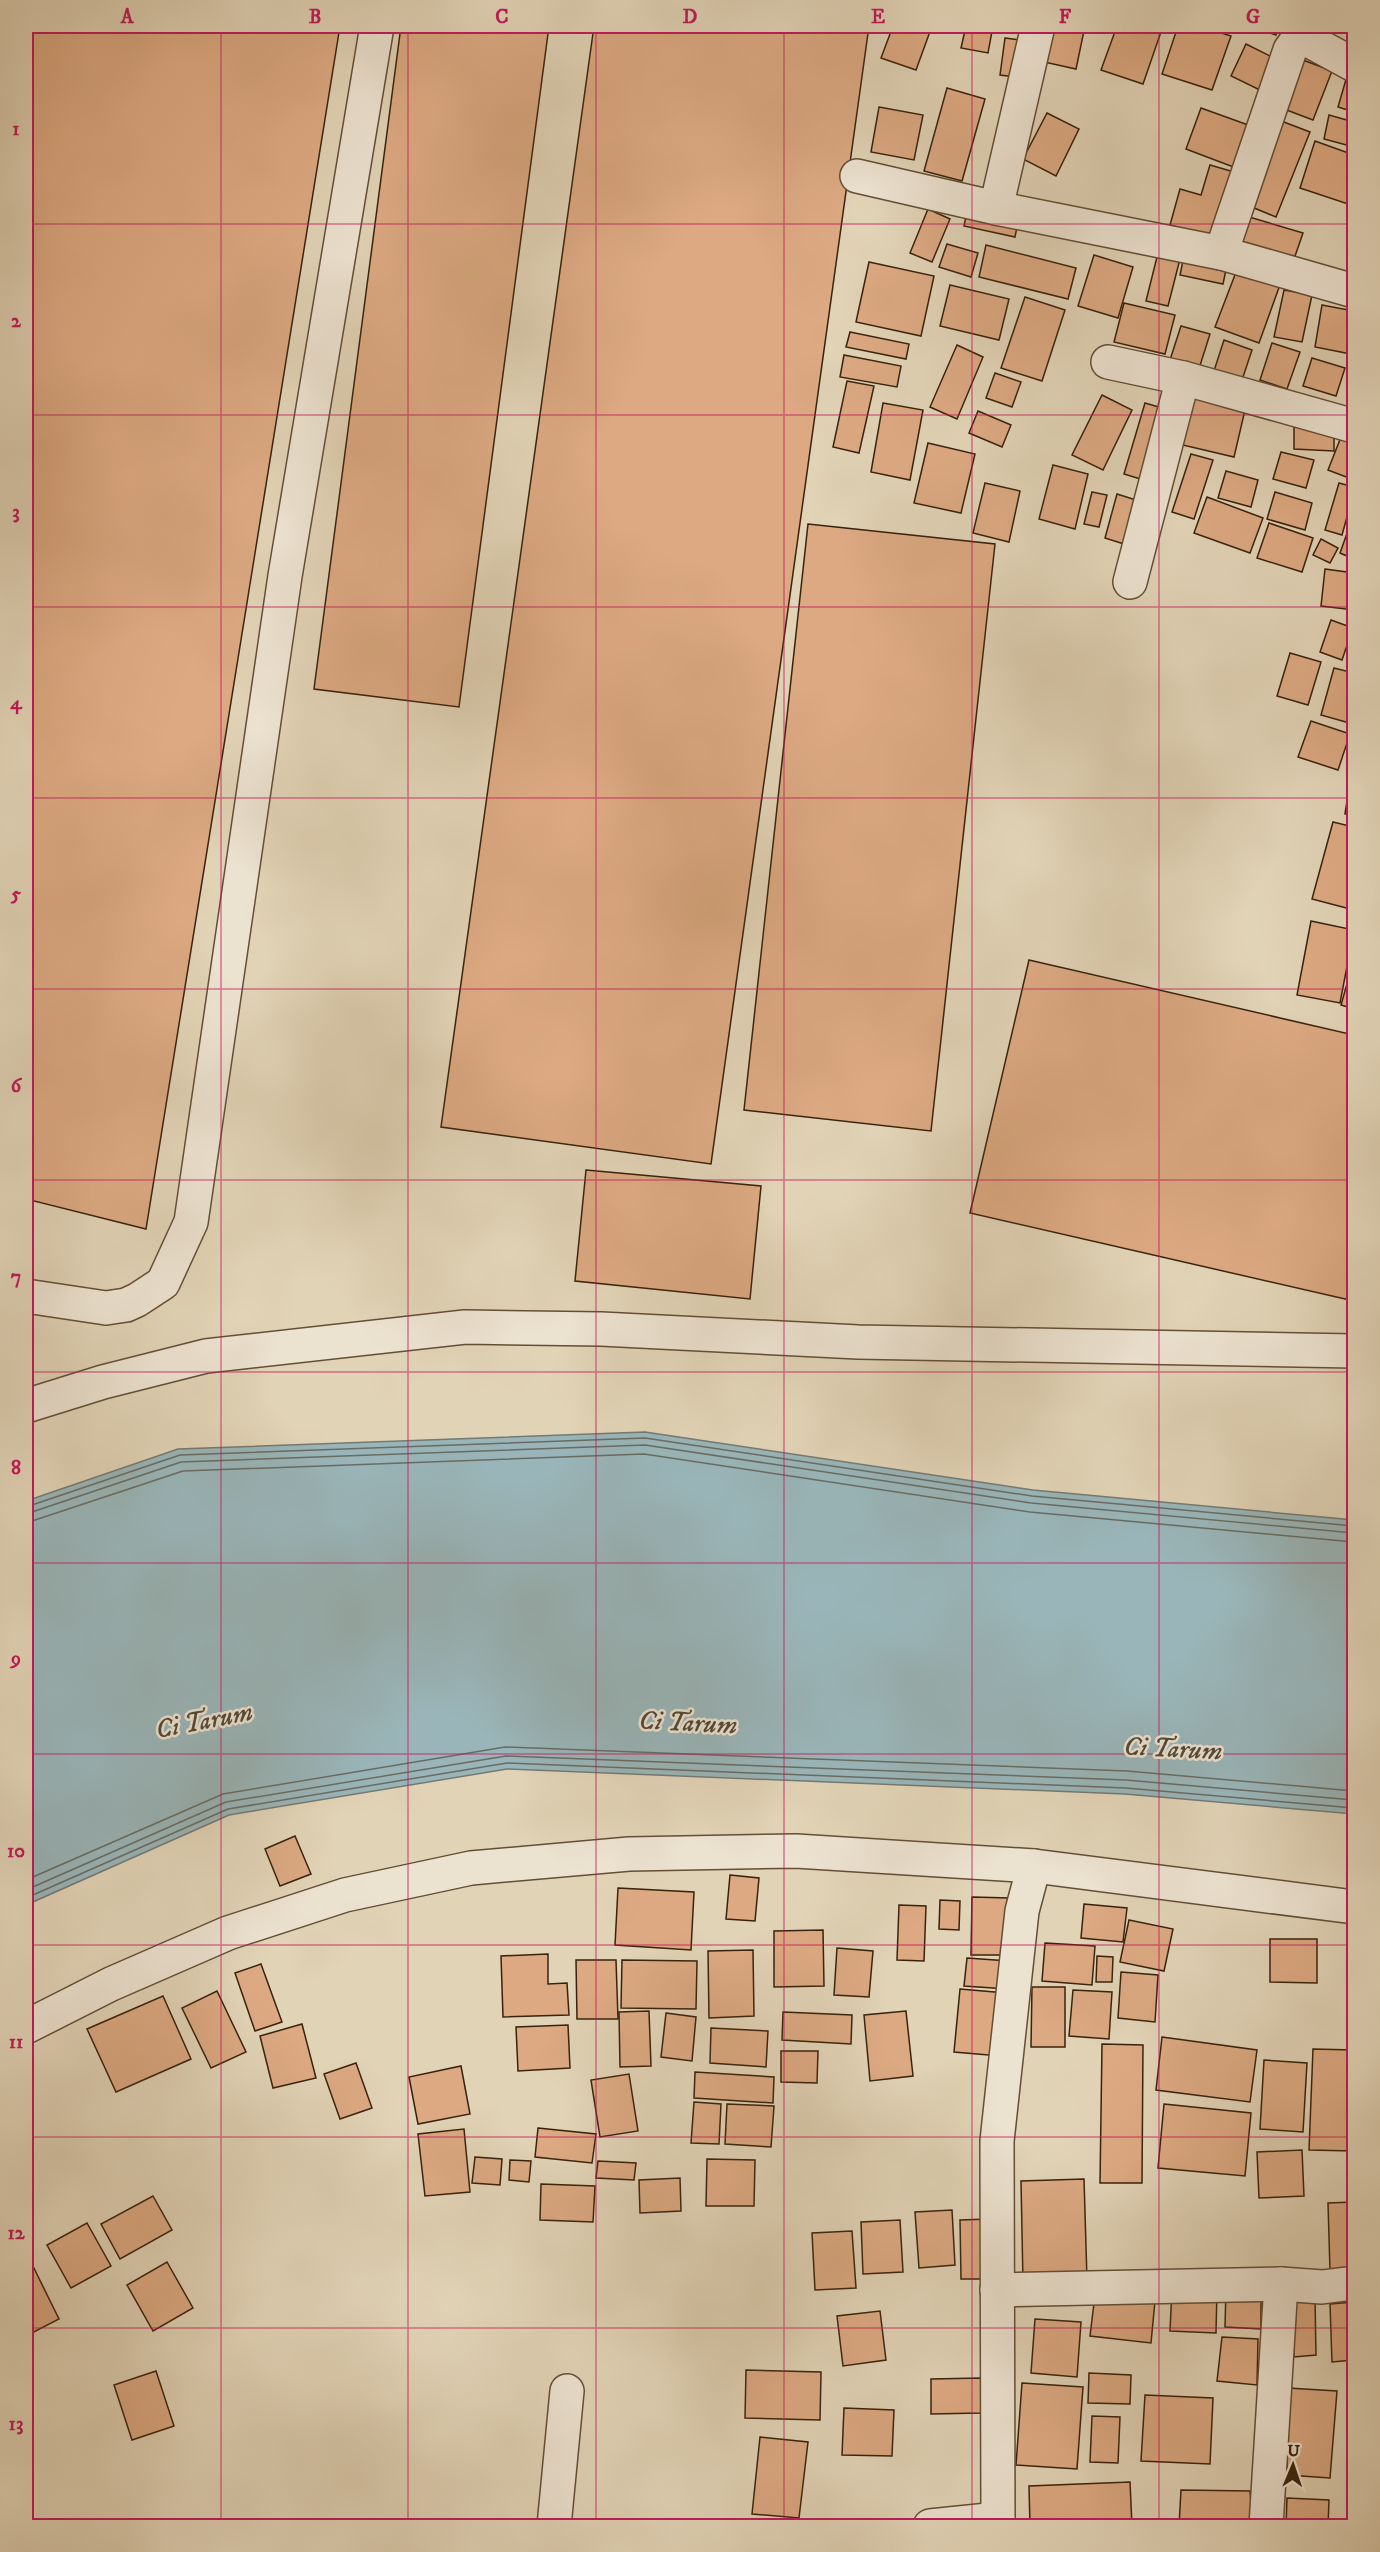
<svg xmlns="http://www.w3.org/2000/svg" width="1380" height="2552" viewBox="0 0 1380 2552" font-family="'IM FELL DW Pica',serif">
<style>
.water{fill:#99b5b9;stroke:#737a74;stroke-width:1.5}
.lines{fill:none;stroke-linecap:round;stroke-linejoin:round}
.shore{stroke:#696c62;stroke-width:1.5}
.building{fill:#dca982;stroke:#39220c;stroke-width:1.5}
.minor-casing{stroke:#634e36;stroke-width:36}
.minor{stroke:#ece2d0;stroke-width:33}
.grid{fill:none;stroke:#c2185b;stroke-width:1.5;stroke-opacity:0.55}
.labels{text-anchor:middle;stroke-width:5;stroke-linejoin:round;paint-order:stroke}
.water-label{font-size:26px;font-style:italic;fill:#514737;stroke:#ece2d0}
.neatline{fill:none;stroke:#c2185b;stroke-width:2}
.grid-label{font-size:20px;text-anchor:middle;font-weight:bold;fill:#c2185b}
</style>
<rect width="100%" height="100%" fill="#e1d3b6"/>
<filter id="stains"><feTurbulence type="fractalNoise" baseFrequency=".00333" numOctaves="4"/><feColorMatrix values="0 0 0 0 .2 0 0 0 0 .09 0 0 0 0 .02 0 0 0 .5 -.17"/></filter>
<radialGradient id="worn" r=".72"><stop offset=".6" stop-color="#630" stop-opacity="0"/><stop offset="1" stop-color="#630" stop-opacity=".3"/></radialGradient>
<!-- water -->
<polygon class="water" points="645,1432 1033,1490 1354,1520 1354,1814 1125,1794 507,1769 229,1815 26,1905 26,1501 178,1449"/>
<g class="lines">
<!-- shore -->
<g class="shore">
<polyline points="26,1507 180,1455 645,1438 1032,1496 1354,1526"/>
<polyline points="26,1514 181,1462 645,1445 1031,1503 1354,1533"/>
<polyline points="26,1523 183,1471 644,1454 1030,1512 1354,1542"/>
<polyline points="26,1880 223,1794 505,1747 1127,1771 1354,1791"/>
<polyline points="26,1890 226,1802 506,1756 1126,1780 1354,1800"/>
<polyline points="26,1898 228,1809 507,1763 1126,1788 1354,1808"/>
</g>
</g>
<!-- building -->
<g class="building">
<polygon points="26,26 340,26 146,1229 26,1199"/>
<polygon points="401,26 549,26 459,707 314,689"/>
<polygon points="594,26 869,26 711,1164 441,1127"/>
<polygon points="893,26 932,26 916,70 881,58"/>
<polygon points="966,26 993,26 988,53 961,48"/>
<polygon points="1052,26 1085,26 1076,69 1044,62"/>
<polygon points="1117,26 1163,26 1143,84 1101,70"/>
<polygon points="1178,26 1199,26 1231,36 1212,90 1162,74"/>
<polygon points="1249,26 1279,26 1276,35"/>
<polygon points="1005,38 1028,41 1023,78 1000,75"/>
<polygon points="1246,44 1280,61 1264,92 1231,76"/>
<polygon points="1303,60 1332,71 1313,120 1284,109"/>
<polygon points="1347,76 1354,78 1354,112 1338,107"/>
<polygon points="947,88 985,99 962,181 924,171"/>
<polygon points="879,107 923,115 914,160 871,152"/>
<polygon points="1201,108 1251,126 1236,168 1186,149"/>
<polygon points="1047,113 1079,129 1056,176 1023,159"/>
<polygon points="1329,115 1354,122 1354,147 1324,139"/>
<polygon points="1276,119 1310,132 1276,217 1242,203"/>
<polygon points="1315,141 1354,155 1354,206 1300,188"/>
<polygon points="1210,165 1241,174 1221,240 1170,225 1180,189 1201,195"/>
<polygon points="968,206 1019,217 1015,237 964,226"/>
<polygon points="928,209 950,219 932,262 910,253"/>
<polygon points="1246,216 1303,233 1294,259 1238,242"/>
<polygon points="947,244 978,253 971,277 939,267"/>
<polygon points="986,245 1076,268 1068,299 979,277"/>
<polygon points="1158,253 1180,259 1168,306 1146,301"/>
<polygon points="1094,255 1133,267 1118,318 1078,306"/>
<polygon points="1184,256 1227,265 1223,284 1180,275"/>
<polygon points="869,262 934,276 921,336 856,322"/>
<polygon points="1238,267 1281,282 1259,343 1215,327"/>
<polygon points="950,285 1009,299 999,340 940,326"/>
<polygon points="1284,290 1312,295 1302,342 1274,337"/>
<polygon points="1025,297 1065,310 1042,381 1001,368"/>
<polygon points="1124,303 1175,315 1165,354 1114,342"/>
<polygon points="1322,305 1354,311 1354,334 1351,354 1315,347"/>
<polygon points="1181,326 1210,334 1197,375 1168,366"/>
<polygon points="850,332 909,344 906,359 846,347"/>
<polygon points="1224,340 1252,350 1240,386 1212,377"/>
<polygon points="1272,343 1300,352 1287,389 1260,380"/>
<polygon points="957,345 983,357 957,419 930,407"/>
<polygon points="844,355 901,366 897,387 840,377"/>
<polygon points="1312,358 1345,368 1336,396 1303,386"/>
<polygon points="995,373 1021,382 1012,407 986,398"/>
<polygon points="847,381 874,386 859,453 833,447"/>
<polygon points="1182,394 1245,410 1234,457 1170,442"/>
<polygon points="1102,395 1132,410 1103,470 1072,455"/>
<polygon points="883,403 923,410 910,480 871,472"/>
<polygon points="1145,403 1169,410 1147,481 1124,474"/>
<polygon points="978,411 1011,425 1002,447 969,433"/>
<polygon points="1294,426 1334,427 1334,451 1294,449"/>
<polygon points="1341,437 1354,442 1354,480 1328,470"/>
<polygon points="928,443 975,454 961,513 914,503"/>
<polygon points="1281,452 1314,460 1306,488 1273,479"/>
<polygon points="1191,454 1213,460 1194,519 1172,512"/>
<polygon points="1053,465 1088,474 1075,529 1039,519"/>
<polygon points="1226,471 1258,480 1251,507 1218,498"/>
<polygon points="985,483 1020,491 1009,542 973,533"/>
<polygon points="1339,483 1354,487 1354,520 1347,517 1342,535 1325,530"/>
<polygon points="1092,492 1107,495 1099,527 1084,524"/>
<polygon points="1275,492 1312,503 1305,530 1267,519"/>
<polygon points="1117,494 1136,500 1124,544 1105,538"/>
<polygon points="1207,497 1263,518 1250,553 1194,533"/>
<polygon points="1269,523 1313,538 1302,572 1257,558"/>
<polygon points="808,524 995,544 931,1131 744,1110"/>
<polygon points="1350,525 1354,526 1354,559 1340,553"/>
<polygon points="1321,539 1338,548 1330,563 1313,555"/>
<polygon points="1325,569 1354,573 1354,610 1321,606"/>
<polygon points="1331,620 1353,628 1342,660 1320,652"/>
<polygon points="1354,638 1354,663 1347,660"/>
<polygon points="1290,653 1321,662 1308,705 1277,696"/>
<polygon points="1334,668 1354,673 1353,724 1321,715"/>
<polygon points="1311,721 1350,734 1338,770 1298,757"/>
<polygon points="1351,775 1354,776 1354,816 1345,814"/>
<polygon points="1333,822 1354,827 1354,910 1312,899"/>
<polygon points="1311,921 1354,930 1340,1003 1297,995"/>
<polygon points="1029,960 1354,1035 1354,1301 970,1213"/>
<polygon points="1352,966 1354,967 1354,1009 1341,1005"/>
<polygon points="586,1170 761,1186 750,1299 575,1281"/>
<polygon points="295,1836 311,1874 280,1886 265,1849"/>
<polygon points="730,1875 759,1878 755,1921 726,1919"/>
<polygon points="618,1888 694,1892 691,1950 615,1945"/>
<polygon points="972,1897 1010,1898 1010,1955 971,1955"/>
<polygon points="940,1900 960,1901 959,1930 939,1929"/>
<polygon points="1084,1904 1127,1908 1123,1942 1081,1938"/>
<polygon points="899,1905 926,1906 924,1961 897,1960"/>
<polygon points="1129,1920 1173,1929 1164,1971 1120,1962"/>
<polygon points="823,1930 824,1986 774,1987 774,1931"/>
<polygon points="1270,1939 1317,1939 1317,1983 1270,1982"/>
<polygon points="1045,1943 1095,1946 1092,1985 1042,1981"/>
<polygon points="837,1948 873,1951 869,1997 834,1995"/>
<polygon points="753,1950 754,2016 709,2018 708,1951"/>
<polygon points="548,1954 548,1984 567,1983 569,2015 503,2017 501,1956"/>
<polygon points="1097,1956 1113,1957 1112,1982 1096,1982"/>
<polygon points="967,1958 1009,1961 1007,1989 964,1986"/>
<polygon points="576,1960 616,1960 618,2019 577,2019"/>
<polygon points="622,1960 697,1961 696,2009 621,2008"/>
<polygon points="261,1964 282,2022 255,2031 235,1973"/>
<polygon points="1121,1972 1158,1975 1155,2022 1118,2018"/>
<polygon points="1032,1987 1065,1987 1065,2047 1031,2047"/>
<polygon points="960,1989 1006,1993 1000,2056 954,2052"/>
<polygon points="1073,1990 1112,1992 1109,2039 1069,2036"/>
<polygon points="217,1991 246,2052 211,2068 182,2008"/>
<polygon points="163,1996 191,2059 116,2092 87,2029"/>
<polygon points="649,2011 651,2066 620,2067 619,2012"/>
<polygon points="906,2011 913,2076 870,2081 864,2015"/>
<polygon points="783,2012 852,2015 851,2044 782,2040"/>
<polygon points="666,2013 696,2017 692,2061 661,2057"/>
<polygon points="302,2024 316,2078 273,2088 260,2036"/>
<polygon points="568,2025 570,2068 518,2071 516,2027"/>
<polygon points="711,2028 768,2031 766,2067 710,2063"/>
<polygon points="1162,2037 1257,2050 1250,2102 1156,2090"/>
<polygon points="1102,2044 1143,2045 1142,2183 1100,2183"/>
<polygon points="1313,2049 1354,2050 1353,2151 1309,2150"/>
<polygon points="781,2051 818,2051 817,2083 781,2082"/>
<polygon points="1264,2060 1307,2063 1303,2132 1260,2129"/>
<polygon points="356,2063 372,2108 340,2119 324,2074"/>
<polygon points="461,2066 470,2114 418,2124 409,2077"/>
<polygon points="695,2072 774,2077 773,2103 694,2098"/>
<polygon points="629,2074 638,2131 600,2137 591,2080"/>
<polygon points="694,2102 721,2104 719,2144 691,2143"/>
<polygon points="727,2104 774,2106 771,2147 725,2144"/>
<polygon points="1164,2104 1251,2113 1245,2176 1158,2168"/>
<polygon points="538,2128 596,2134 592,2163 535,2157"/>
<polygon points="464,2129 470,2192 425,2196 418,2134"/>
<polygon points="1302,2150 1304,2196 1259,2198 1257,2152"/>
<polygon points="475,2157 502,2159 500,2185 472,2183"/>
<polygon points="707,2159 755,2160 754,2206 706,2206"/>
<polygon points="510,2160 531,2161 529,2182 509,2180"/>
<polygon points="598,2161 636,2163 634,2180 596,2178"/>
<polygon points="680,2178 681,2211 640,2213 639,2180"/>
<polygon points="1084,2179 1087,2280 1023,2282 1021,2181"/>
<polygon points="541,2184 595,2186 593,2222 540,2220"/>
<polygon points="153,2196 172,2230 120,2259 101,2224"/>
<polygon points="1354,2202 1354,2270 1330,2271 1328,2203"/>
<polygon points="952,2210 955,2265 919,2268 915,2212"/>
<polygon points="989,2219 990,2279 961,2279 960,2220"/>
<polygon points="900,2220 903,2272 863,2274 861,2222"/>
<polygon points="87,2223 111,2266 71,2288 47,2245"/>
<polygon points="852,2231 856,2288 815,2290 812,2233"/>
<polygon points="27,2254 59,2319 26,2336 26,2255"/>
<polygon points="167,2262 193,2308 153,2331 127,2285"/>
<polygon points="1172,2288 1217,2290 1216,2333 1170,2331"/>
<polygon points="1226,2288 1261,2291 1261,2329 1225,2327"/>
<polygon points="1095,2295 1155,2301 1151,2343 1090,2336"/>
<polygon points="1293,2295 1315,2296 1316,2355 1294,2357"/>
<polygon points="1354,2302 1354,2360 1332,2362 1330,2304"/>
<polygon points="880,2311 886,2360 843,2366 837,2316"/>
<polygon points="1035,2319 1081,2322 1077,2377 1031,2373"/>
<polygon points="1222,2337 1258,2339 1257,2385 1217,2381"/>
<polygon points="746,2370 821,2372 820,2420 745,2418"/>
<polygon points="156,2371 174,2426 132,2440 114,2385"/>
<polygon points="1089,2373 1131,2375 1130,2404 1088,2403"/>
<polygon points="981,2378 981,2413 931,2414 931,2379"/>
<polygon points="1022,2383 1083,2387 1077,2469 1016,2465"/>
<polygon points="1288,2388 1337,2391 1330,2478 1287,2475"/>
<polygon points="1145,2395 1213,2398 1210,2464 1141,2461"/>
<polygon points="844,2408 894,2410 892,2456 842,2455"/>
<polygon points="1092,2416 1120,2417 1118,2463 1090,2462"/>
<polygon points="760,2437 808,2442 799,2518 752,2514"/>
<polygon points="1130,2482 1132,2526 1030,2526 1029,2486"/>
<polygon points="1181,2490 1250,2491 1253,2526 1179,2526"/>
<polygon points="1287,2498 1329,2500 1328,2526 1286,2526"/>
</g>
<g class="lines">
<defs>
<g id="minor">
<polyline points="857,176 996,208 1221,253 1354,291"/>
<polyline points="996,208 1038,26"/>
<polyline points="1221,253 1290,50 1295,43 1308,40 1354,65"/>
<polyline points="1108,362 1183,378 1354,426"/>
<polyline points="1130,582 1183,378"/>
<polyline points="26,1296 106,1308 126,1305 137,1300 163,1283 191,1222 285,576 377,26"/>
<polyline points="26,1406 103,1382 206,1356 465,1327 601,1329 858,1342 1354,1351"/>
<polyline points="26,2027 111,1984 228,1933 345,1895 471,1868 629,1854 796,1851 1034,1866 1354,1907"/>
<polyline points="997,2290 1281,2284 1322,2287 1354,2283"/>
<polyline points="554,2526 567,2391"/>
<polyline points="930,2526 998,2519"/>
<polyline points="998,2526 997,2141 1022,1911 1034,1866"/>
<polyline points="1266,2526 1281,2284"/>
</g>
</defs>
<!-- minor casing -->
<use href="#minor" class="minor-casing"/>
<!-- minor -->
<use href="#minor" class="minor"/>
</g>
<!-- grid -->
<path class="grid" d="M221,26V2526M408,26V2526M596,26V2526M784,26V2526M972,26V2526M1159,26V2526M26,224H1354M26,415H1354M26,607H1354M26,798H1354M26,989H1354M26,1180H1354M26,1372H1354M26,1563H1354M26,1754H1354M26,1945H1354M26,2137H1354M26,2328H1354"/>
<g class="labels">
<!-- water labels -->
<g class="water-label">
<text transform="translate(204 1720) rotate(-11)" y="9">Ci Tarum</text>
<text transform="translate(688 1722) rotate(3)" y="9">Ci Tarum</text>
<text transform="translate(1173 1748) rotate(3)" y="9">Ci Tarum</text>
</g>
</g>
<!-- margin -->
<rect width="1380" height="2552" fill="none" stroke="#e1d3b6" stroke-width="66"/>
<!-- north arrow -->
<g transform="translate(1293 2465) rotate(2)" stroke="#ece2d0" stroke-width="4.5" paint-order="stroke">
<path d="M0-4.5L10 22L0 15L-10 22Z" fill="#39220c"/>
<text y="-9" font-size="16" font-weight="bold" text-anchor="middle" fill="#39220c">U</text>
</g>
<rect x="33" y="33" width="1314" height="2486" class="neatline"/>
<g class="grid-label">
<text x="127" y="23">A</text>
<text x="315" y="23">B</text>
<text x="502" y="23">C</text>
<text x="690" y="23">D</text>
<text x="878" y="23">E</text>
<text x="1065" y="23">F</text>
<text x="1253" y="23">G</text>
<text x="16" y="135">1</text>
<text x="16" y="327">2</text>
<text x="16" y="518">3</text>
<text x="16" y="709">4</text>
<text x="16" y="900">5</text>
<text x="16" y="1092">6</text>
<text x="16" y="1283">7</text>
<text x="16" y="1474">8</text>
<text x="16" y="1665">9</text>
<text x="16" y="1857">10</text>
<text x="16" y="2048">11</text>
<text x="16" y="2239">12</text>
<text x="16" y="2430">13</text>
</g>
<rect width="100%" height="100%" filter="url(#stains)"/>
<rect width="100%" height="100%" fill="url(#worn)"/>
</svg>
